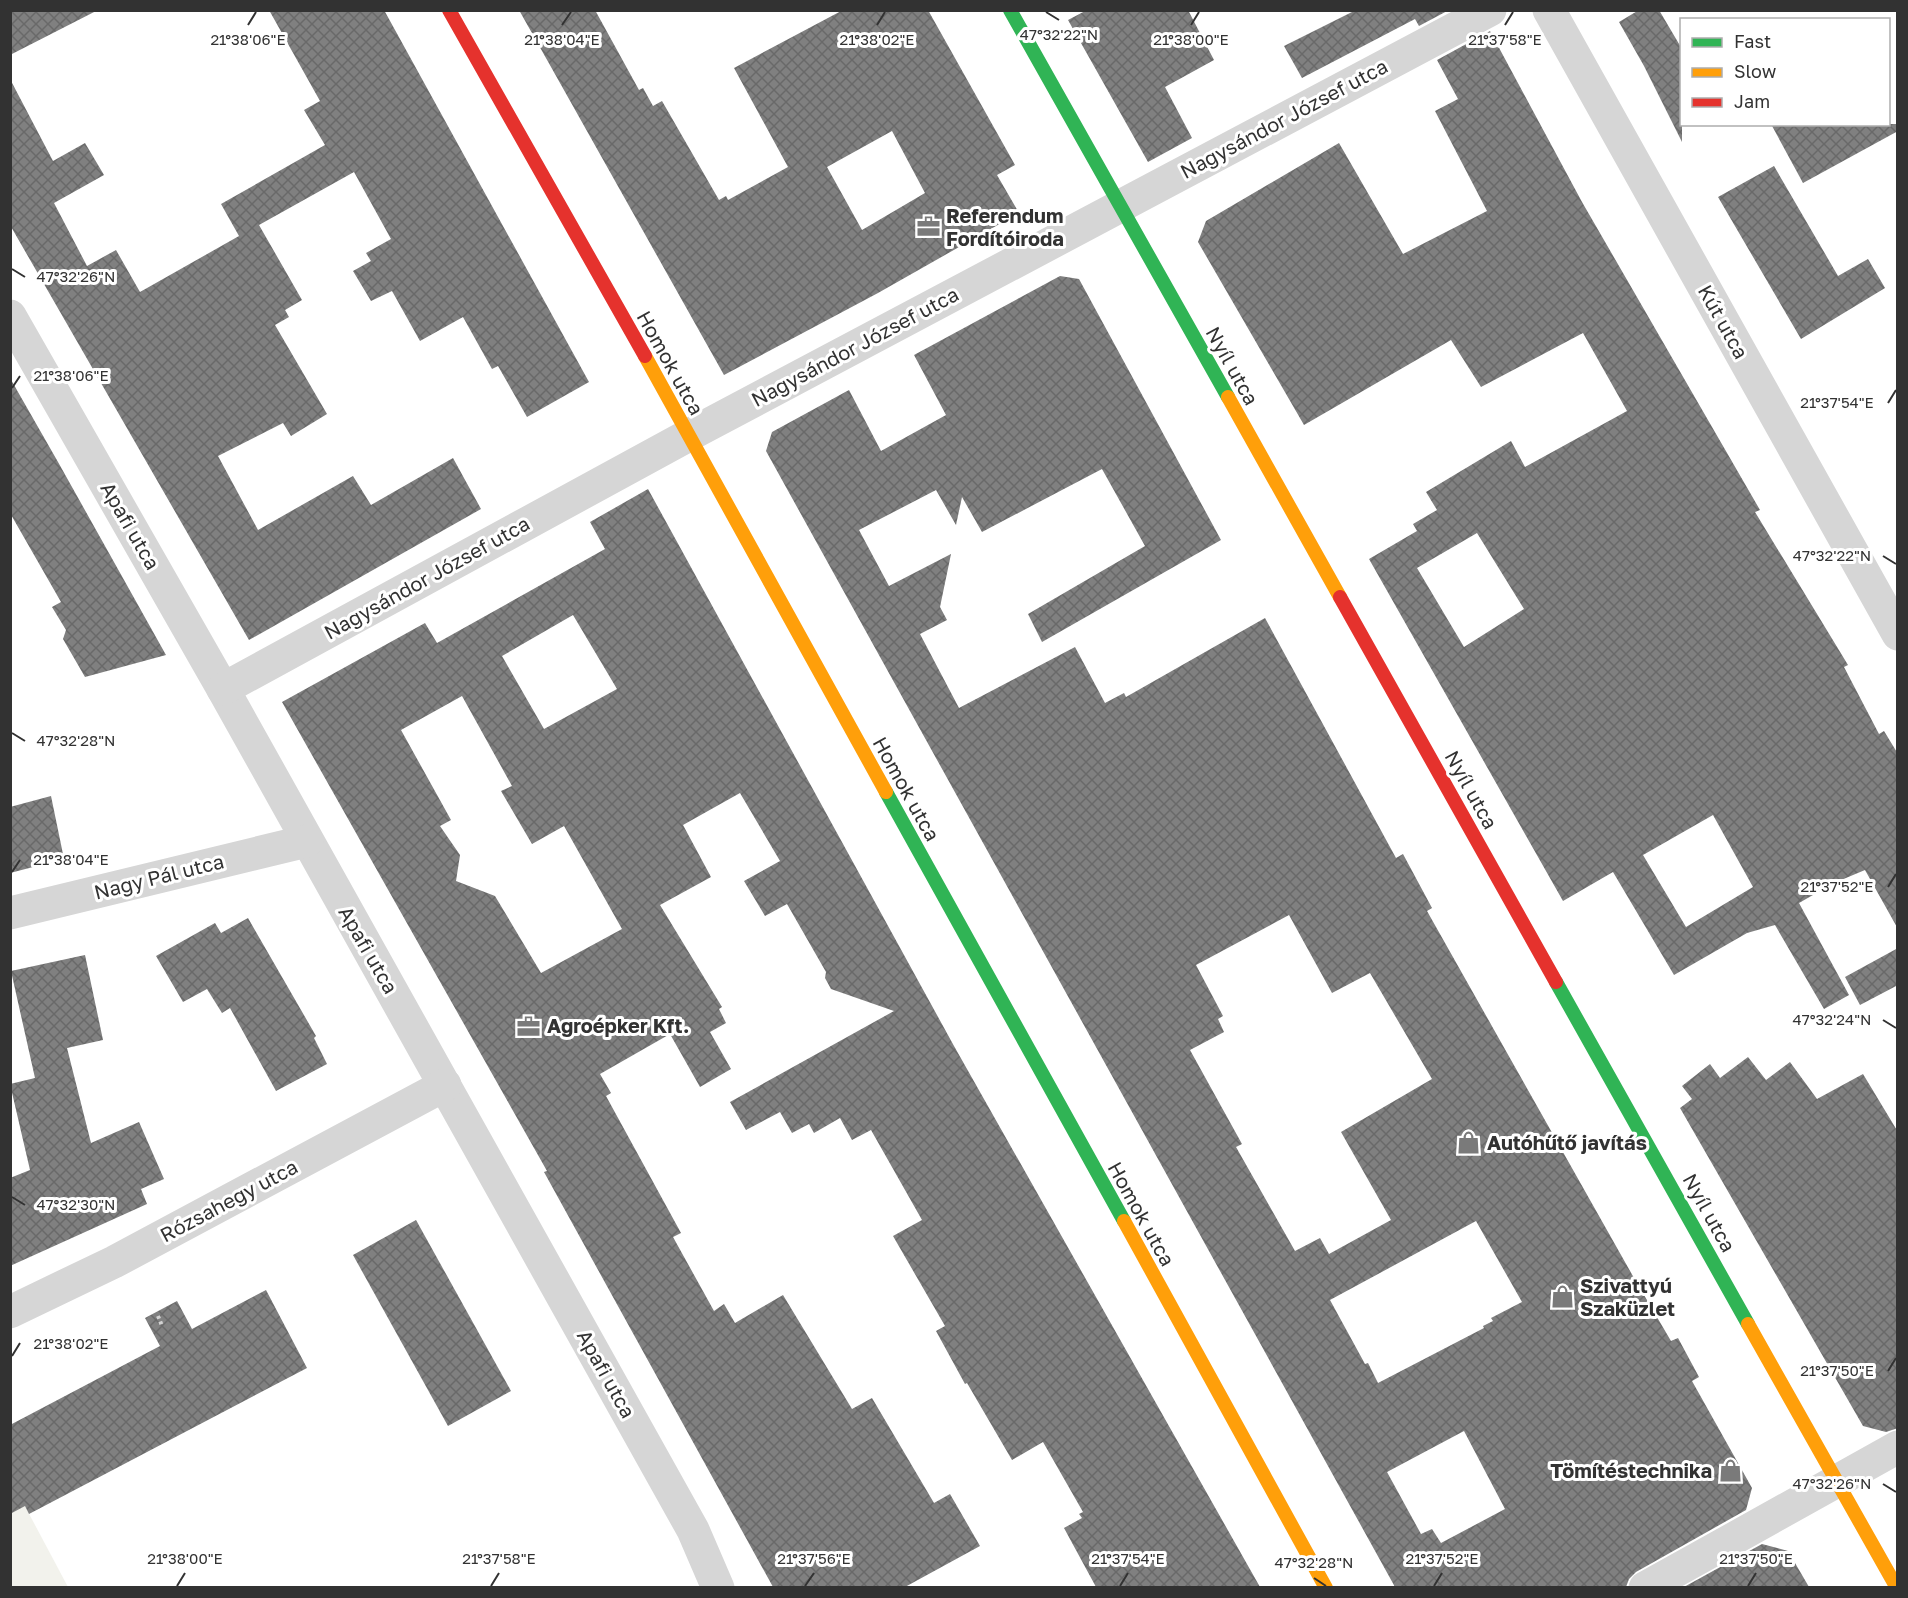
<svg xmlns="http://www.w3.org/2000/svg" width="1908" height="1598" viewBox="0 0 1908 1598" font-family="'Golos Text',sans-serif">
<style>
.green{fill:#f2f2ec}
.building{fill:url(#building-cross-hatch);fill-rule:evenodd}
.lines{fill:none;stroke-linecap:round;stroke-linejoin:round}
.path{stroke:#d3d3d3;stroke-width:4;stroke-dasharray:3 3;stroke-linecap:butt}
.street{stroke:#d6d6d6;stroke-width:33}
.fast{stroke:#30b455;stroke-width:14}
.slow{stroke:#ff9f0a;stroke-width:14}
.jam{stroke:#e5322d;stroke-width:14}
.ticks{fill:none;stroke:#323232;stroke-width:2}
.labels{text-anchor:middle;stroke-width:6;stroke-linejoin:round;paint-order:stroke}
.street-label{font-size:20px;fill:#323232;stroke:#fff}
.poi-label{font-size:20px;font-weight:bold;fill:#323232;stroke:#fff;text-anchor:start}
.ticks-label{font-size:15px;text-anchor:middle;fill:#323232;stroke:#fff;stroke-width:6;stroke-linejoin:round;paint-order:stroke}
</style>
<defs>
<pattern id="building-cross-hatch" width="8" height="8" patternUnits="userSpaceOnUse" patternTransform="scale(1.5)"><rect width="8" height="8" fill="#808080"/><path d="M0 0l8 8M0 8l8-8" fill="none" stroke="#696969"/></pattern>
</defs>
<rect width="100%" height="100%" fill="#fff"/>
<!-- green -->
<polygon class="green" points="10,1478 68,1587 11,1587"/>
<!-- building -->
<g class="building">
<polygon points="10,10 98,10 10,55"/>
<polygon points="269,10 384,10 589,382 527,417 498,366 492,369 463,317 420,341 392,291 371,301 353,271 371,261 366,253 391,239 354,172 259,225 302,300 285,310 289,317 275,325 327,414 291,436 283,423 218,456 258,530 353,476 371,505 453,458 481,509 249,640 10,225 10,79 53,161 85,143 104,175 54,203 87,266 116,250 140,292 239,236 221,204 325,145 304,110 320,101"/>
<path d="M519,10H595L639,90L643,88L653,106L662,101L719,200L726,196L728,200L788,167L734,68L843,10H928L1015,165L997,175L1019,213L878,293L724,375ZM892,131L925,193L862,230L827,167Z"/>
<polygon points="1087,10 1188,10 1214,60 1165,87 1192,138 1148,162 1068,20"/>
<polygon points="1356,10 1449,10 1419,26 1415,19 1302,78 1284,46"/>
<polygon points="1639,10 1659,10 1682,49 1682,142 1644,66 1619,22"/>
<path d="M1490,31L1582,202L1760,510L1755,512L1848,665L1844,667L1879,734L1884,731L1898,754V929L1865,870L1834,883L1799,903L1849,995L1824,1009L1775,925L1747,933L1674,975L1613,872L1563,901L1369,559L1417,531L1413,524L1437,510L1426,492L1511,441L1525,467L1627,411L1583,333L1481,387L1451,340L1304,425L1198,242L1206,221L1339,143L1403,254L1487,211L1435,111L1458,99L1437,60ZM1477,533L1524,609L1464,647L1417,568ZM1713,815L1753,887L1686,927L1643,855Z"/>
<polygon points="1771,124 1898,124 1898,131 1803,183"/>
<polygon points="1774,166 1838,276 1868,259 1885,288 1801,339 1718,197"/>
<path d="M1060,276L1079,279L1221,540L1042,642L1028,614L1145,546L1102,469L982,532L962,497L956,525L936,490L859,530L889,586L951,554L940,607L947,620L920,634L959,708L1075,647L1105,703L1124,693L1126,697L1265,618L1396,858L1403,854L1432,908L1427,911L1634,1278L1671,1341L1678,1338L1699,1377L1692,1381L1752,1488L1746,1510L1636,1572L1629,1579L1626,1587H1395L766,451L772,432L849,390L881,451L946,415L914,355ZM1289,915L1332,993L1370,973L1432,1079L1341,1132L1391,1220L1329,1254L1320,1238L1295,1251L1236,1147L1242,1144L1190,1050L1224,1032L1218,1019L1223,1016L1196,965ZM1476,1221L1522,1302L1491,1318L1493,1321L1483,1326L1484,1328L1378,1383L1368,1363L1365,1364L1330,1300ZM1464,1431L1505,1509L1441,1543L1432,1529L1421,1534L1387,1472Z"/>
<polygon points="10,378 58,462 166,655 85,677 63,639 66,630 52,607 61,602 10,513"/>
<path d="M648,489L954,1046L1260,1587H1096L1064,1528L1082,1518L1079,1514L1083,1512L1043,1442L1012,1460L967,1383L965,1384L936,1331L945,1326L893,1236L922,1220L871,1130L852,1140L840,1118L814,1133L809,1124L792,1133L780,1112L746,1130L730,1102L894,1011L831,989L825,978L826,972L787,904L765,916L744,881L780,861L740,793L683,825L711,877L660,905L722,1007L719,1009L726,1023L710,1032L731,1069L700,1087L670,1034L600,1074L611,1093L606,1096L681,1233L673,1237L714,1311L724,1304L735,1323L783,1295L852,1409L872,1398L934,1503L950,1494L980,1546L905,1587H773L544,1172L547,1171L282,702L425,623L437,643L605,549L590,522ZM573,615L617,689L544,729L502,656ZM462,696L512,786L501,791L532,844L564,826L622,929L541,973L495,896L456,881L460,855L440,826L451,820L401,730Z"/>
<polygon points="51,796 64,859 10,873 10,807"/>
<polygon points="248,918 316,1036 314,1038 327,1064 276,1091 230,1008 222,1013 207,989 183,1002 156,956 215,923 221,933"/>
<polygon points="1898,948 1898,985 1860,1005 1845,977"/>
<polygon points="85,955 103,1040 67,1048 91,1143 139,1122 164,1179 141,1189 147,1204 10,1266 10,1178 30,1170 10,1084 35,1078 11,971"/>
<polygon points="1748,1057 1766,1080 1790,1062 1817,1099 1863,1074 1898,1132 1898,1428 1886,1432 1863,1426 1680,1108 1692,1099 1682,1086 1710,1064 1720,1078"/>
<polygon points="416,1220 511,1391 448,1426 353,1255"/>
<polygon points="266,1290 307,1368 29,1514 25,1506 10,1514 10,1425 160,1346 145,1318 177,1301 192,1329"/>
<polygon points="1762,1544 1788,1551 1809,1587 1684,1587"/>
</g>
<g class="lines">
<!-- path -->
<polyline class="path" points="158,1316 162,1326"/>
<!-- street -->
<g class="street">
<polyline points="1549,10 1898,634"/>
<polyline points="10,316 223,689 693,1530 718,1588"/>
<polyline points="223,689 689,435 1490,10"/>
<polyline points="10,913 307,841"/>
<polyline points="10,1312 114,1262 445,1085"/>
<polyline points="1645,1588 1898,1447"/>
</g>
<!-- fast -->
<g class="fast">
<polyline points="1010,10 1228,397"/>
<polyline points="886,792 1124,1221"/>
<polyline points="1556,982 1748,1324"/>
</g>
<!-- slow -->
<g class="slow">
<polyline points="645,356 886,792"/>
<polyline points="1228,397 1340,597"/>
<polyline points="1124,1221 1326,1588"/>
<polyline points="1748,1324 1897,1588"/>
</g>
<!-- jam -->
<g class="jam">
<polyline points="449,10 645,356"/>
<polyline points="1340,597 1556,982"/>
</g>
</g>
<!-- ticks -->
<path class="ticks" d="M1046,12L1059,20M248,25L256,12M562,25L571,12M877,25L885,12M1191,25L1199,12M1505,25L1513,12M12,269L25,277M12,388L20,376M1888,403L1896,390M1883,556L1896,564M12,733L25,741M12,872L20,860M1888,887L1896,874M1883,1020L1896,1028M12,1197L25,1205M12,1356L20,1343M1888,1371L1896,1358M1883,1484L1896,1492M1314,1578L1326,1586M177,1586L185,1573M491,1586L499,1573M805,1586L814,1573M1120,1586L1128,1573M1434,1586L1442,1573M1748,1586L1756,1573"/>
<!-- icons -->
<defs>
<symbol id="office-bare" viewBox="-9 -9 18 18"><path d="M-6-3h4V-5.5h4V-3h4V5H-6ZM-1-4.5V-3h2v-1.5ZM-6 0V1H6V0Z" fill="#7a7a7a" stroke="#fff" stroke-width="2.5" paint-order="stroke"/></symbol>
<symbol id="shop-bare" viewBox="-9 -9 18 18"><path d="M-5-2.5h2.3a2.7 3.5 0 0 1 5.4 0H5L5.5 6h-11ZM-1.5-2.5h3a1.5 2.3 0 0 0-3 0Z" fill="#7a7a7a" stroke="#fff" stroke-width="2.5" paint-order="stroke"/></symbol>
</defs>
<g fill-rule="evenodd">
<use href="#office-bare" x="912" y="210" width="33" height="33"/>
<use href="#office-bare" x="512" y="1010" width="33" height="33"/>
<use href="#shop-bare" x="1452" y="1126" width="33" height="33"/>
<use href="#shop-bare" x="1546" y="1280" width="33" height="33"/>
<use href="#shop-bare" x="1714" y="1454" width="33" height="33"/>
</g>
<g class="labels">
<!-- street labels -->
<g class="street-label">
<text transform="translate(1284 119) rotate(-28)" y="7">Nagysándor József utca</text>
<text transform="translate(1723 322) rotate(61)" y="7">Kút utca</text>
<text transform="translate(855 347) rotate(-28)" y="7">Nagysándor József utca</text>
<text transform="translate(670 363) rotate(61)" y="7">Homok utca</text>
<text transform="translate(1232 366) rotate(61)" y="7">Nyíl utca</text>
<text transform="translate(130 526) rotate(60)" y="7">Apafi utca</text>
<text transform="translate(427 578) rotate(-29)" y="7">Nagysándor József utca</text>
<text transform="translate(906 789) rotate(61)" y="7">Homok utca</text>
<text transform="translate(1471 790) rotate(61)" y="7">Nyíl utca</text>
<text transform="translate(159 877) rotate(-14)" y="7">Nagy Pál utca</text>
<text transform="translate(368 950) rotate(60)" y="7">Apafi utca</text>
<text transform="translate(229 1201) rotate(-28)" y="7">Rózsahegy utca</text>
<text transform="translate(1709 1213) rotate(61)" y="7">Nyíl utca</text>
<text transform="translate(1141 1214) rotate(61)" y="7">Homok utca</text>
<text transform="translate(606 1374) rotate(61)" y="7">Apafi utca</text>
</g>
<!-- poi labels -->
<g class="poi-label">
<text x="946" y="223">Referendum<tspan x="946" dy="23">Fordítóiroda</tspan></text>
<text x="547" y="1033">Agroépker Kft.</text>
<text x="1487" y="1150">Autóhűtő javítás</text>
<text x="1580" y="1293">Szivattyú<tspan x="1580" dy="23">Szaküzlet</tspan></text>
<text x="1712" y="1478" text-anchor="end">Tömítéstechnika</text>
</g>
</g>
<g class="ticks-label">
<text x="1059" y="40">47°32'22"N</text>
<text x="248" y="45">21°38'06"E</text>
<text x="877" y="45">21°38'02"E</text>
<text x="562" y="45">21°38'04"E</text>
<text x="1191" y="45">21°38'00"E</text>
<text x="1505" y="45">21°37'58"E</text>
<text x="76" y="282">47°32'26"N</text>
<text x="71" y="381">21°38'06"E</text>
<text x="1837" y="408">21°37'54"E</text>
<text x="1832" y="561">47°32'22"N</text>
<text x="76" y="746">47°32'28"N</text>
<text x="71" y="865">21°38'04"E</text>
<text x="1837" y="892">21°37'52"E</text>
<text x="1832" y="1025">47°32'24"N</text>
<text x="76" y="1210">47°32'30"N</text>
<text x="71" y="1349">21°38'02"E</text>
<text x="1837" y="1376">21°37'50"E</text>
<text x="1832" y="1489">47°32'26"N</text>
<text x="185" y="1564">21°38'00"E</text>
<text x="499" y="1564">21°37'58"E</text>
<text x="814" y="1564">21°37'56"E</text>
<text x="1128" y="1564">21°37'54"E</text>
<text x="1442" y="1564">21°37'52"E</text>
<text x="1756" y="1564">21°37'50"E</text>
<text x="1314" y="1568">47°32'28"N</text>
</g>
<!-- border -->
<rect width="1908" height="1598" fill="none" stroke="#323232" stroke-width="24"/>
<!-- legend -->
<rect x="1680" y="18" width="210" height="108" fill="#ffffff" stroke="#adadad" stroke-width="1.5"/>
<rect x="1692" y="38" width="30" height="9" fill="#30b455" stroke="#adadad" stroke-width="1.5"/>
<text x="1734" y="48" font-size="18" fill="#323232">Fast</text>
<rect x="1692" y="68" width="30" height="9" fill="#ff9f0a" stroke="#adadad" stroke-width="1.5"/>
<text x="1734" y="78" font-size="18" fill="#323232">Slow</text>
<rect x="1692" y="98" width="30" height="9" fill="#e5322d" stroke="#adadad" stroke-width="1.5"/>
<text x="1734" y="108" font-size="18" fill="#323232">Jam</text>
</svg>
